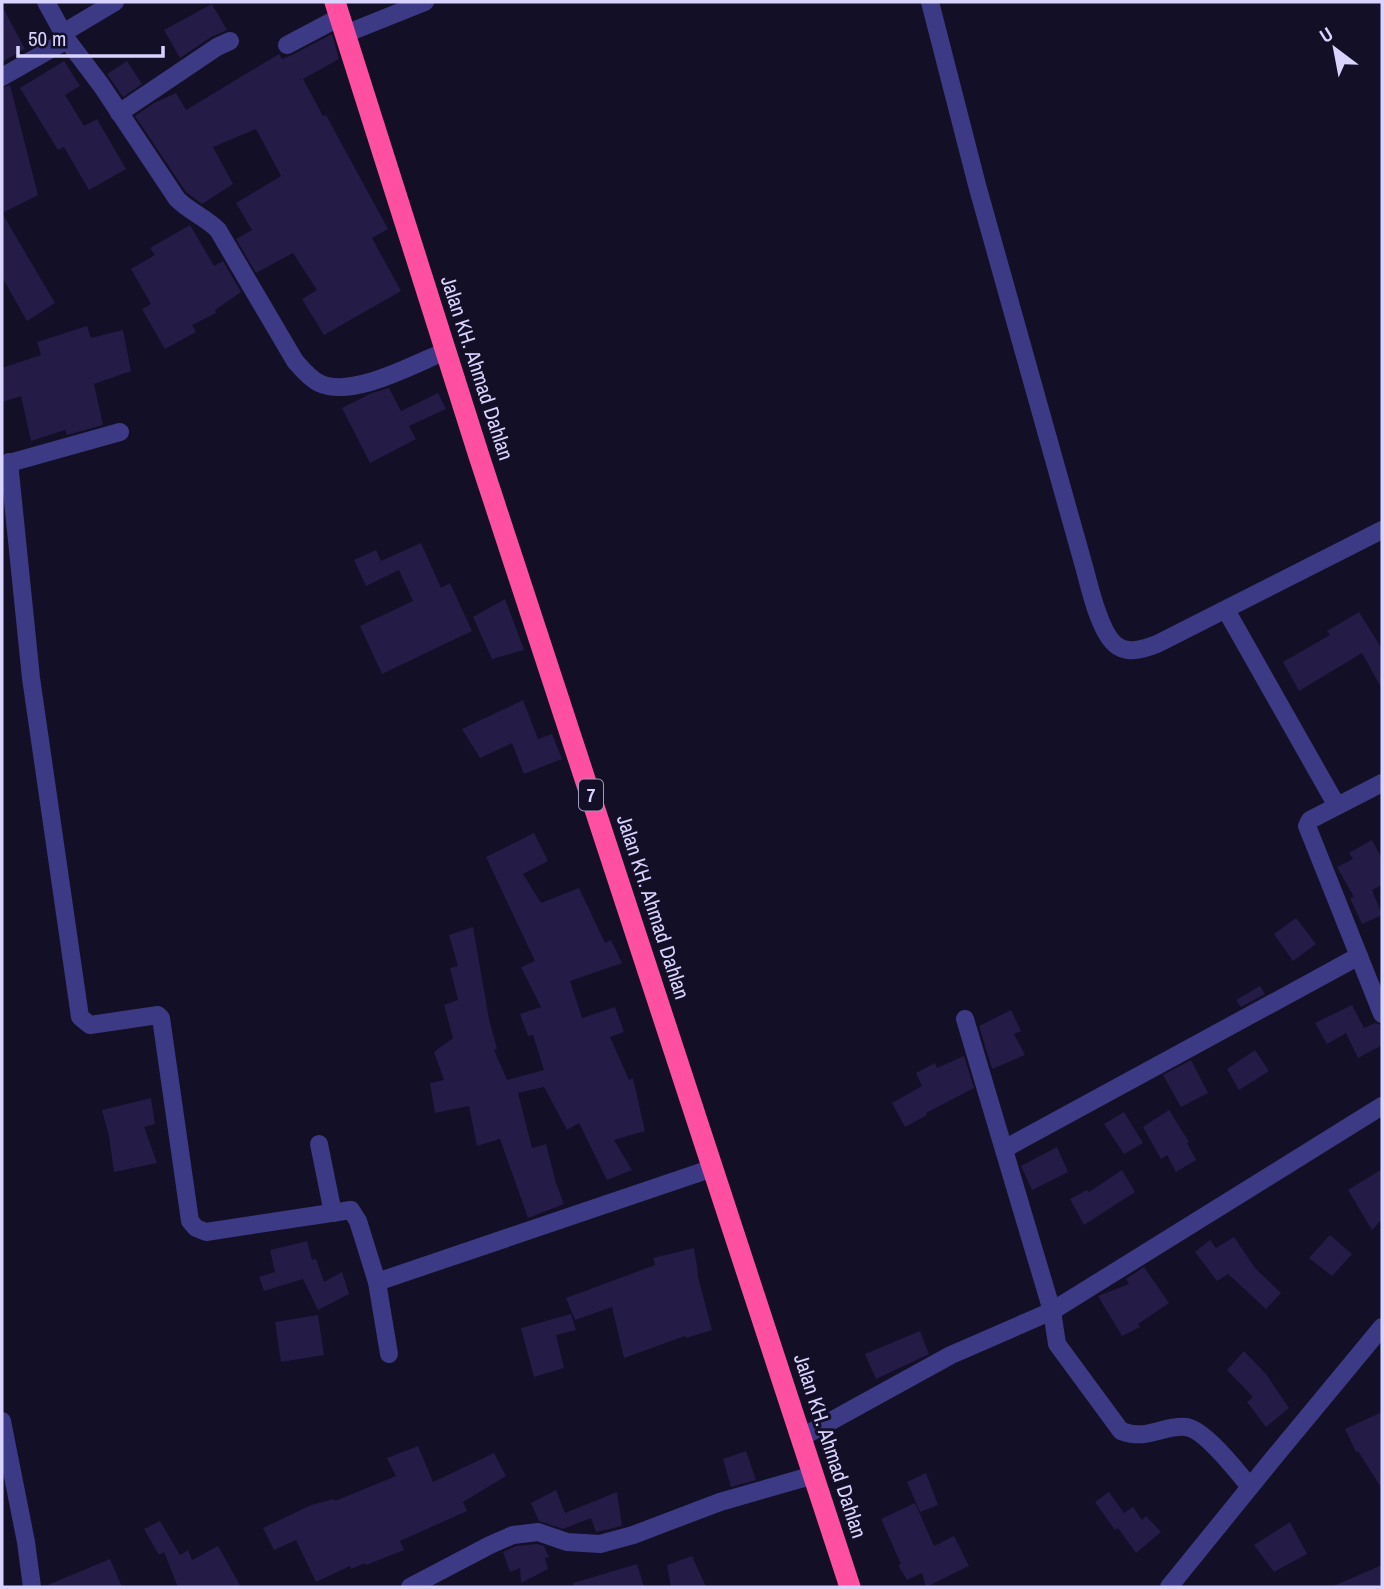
<svg xmlns="http://www.w3.org/2000/svg" width="1384" height="1589" viewBox="0 0 1384 1589" font-family="'Archivo Narrow',sans-serif">
<style>
.building{fill:#241b47}
.lines{fill:none;stroke-linecap:round;stroke-linejoin:round}
.minor{stroke:#3d3a85;stroke-width:18}
.highway{stroke:#ff4fa3;stroke-width:21}
.labels{text-anchor:middle;stroke-width:6;stroke-linejoin:round;paint-order:stroke}
.shield{fill:#130f26;stroke:#9e99be;stroke-width:2}
.shield-label{font-size:19px;font-weight:bold;fill:#d9d4ff}
.street-label{font-size:21px;fill:#d9d4ff;stroke:#130f26}
</style>
<rect width="100%" height="100%" fill="#130f26"/>
<!-- building -->
<g class="building">
<polygon points="212,4 227,30 211,37 180,58 164,30"/>
<polygon points="2,6 25,49 2,62"/>
<polygon points="332,34 339,59 303,79 323,116 326,115 388,229 372,238 401,291 324,335 302,299 317,290 293,253 256,273 236,239 252,230 236,203 281,176 256,129 213,147 233,184 202,204 186,192 135,116 154,103 176,93 186,110 279,54 282,59 292,55"/>
<polygon points="64,61 80,86 65,95 84,126 97,119 126,169 89,190 64,147 58,150 20,88"/>
<polygon points="127,61 142,84 123,97 107,74"/>
<polygon points="10,85 38,195 2,213 55,303 27,321 2,277 2,88"/>
<polygon points="190,225 214,266 223,261 241,292 215,310 216,313 192,325 196,332 165,349 142,309 151,304 131,269 155,255 150,248"/>
<polygon points="87,326 91,338 123,330 131,371 94,384 103,425 67,435 65,430 31,441 21,396 2,402 2,368 41,355 37,342"/>
<polygon points="389,388 401,411 438,393 446,409 409,426 416,439 370,463 342,408 372,393"/>
<polygon points="421,543 441,588 450,583 472,631 382,674 360,626 413,601 399,570 366,586 354,560 376,550 381,561"/>
<polygon points="505,599 524,650 492,659 473,617"/>
<polygon points="1359,612 1382,649 1382,689 1362,653 1299,691 1283,662 1330,635 1327,631"/>
<polygon points="523,700 538,739 552,734 562,759 524,774 512,743 480,758 462,729"/>
<polygon points="534,833 548,861 523,874 541,903 579,888 605,943 611,940 622,963 570,981 582,1018 615,1007 624,1032 610,1037 629,1080 633,1078 645,1131 614,1140 632,1170 607,1180 579,1123 567,1130 544,1087 518,1093 532,1148 546,1144 556,1183 564,1204 528,1218 500,1139 477,1146 469,1106 435,1113 430,1083 444,1080 434,1052 453,1038 444,1005 458,1000 450,968 458,966 449,935 473,927 489,1019 497,1049 494,1050 507,1080 544,1070 533,1035 528,1036 520,1014 541,1007 521,967 535,961 486,857"/>
<polygon points="1372,840 1382,859 1382,885 1372,890 1382,915 1362,924 1350,898 1354,897 1337,867 1353,859 1349,853"/>
<polygon points="1296,918 1316,944 1293,961 1274,934"/>
<polygon points="1260,986 1265,994 1241,1007 1236,1000"/>
<polygon points="1352,1005 1364,1028 1375,1023 1382,1025 1382,1045 1358,1058 1346,1033 1327,1044 1315,1023"/>
<polygon points="1011,1010 1021,1031 1014,1034 1025,1055 992,1069 979,1026"/>
<polygon points="1255,1050 1269,1071 1239,1090 1227,1069"/>
<polygon points="964,1056 974,1088 926,1113 927,1115 905,1127 892,1103 922,1086 916,1073 935,1063 937,1068"/>
<polygon points="1191,1060 1208,1093 1181,1107 1163,1075"/>
<polygon points="151,1098 155,1124 144,1127 157,1163 114,1172 109,1136 102,1110"/>
<polygon points="1169,1110 1189,1142 1187,1143 1196,1160 1176,1172 1167,1155 1161,1159 1143,1127"/>
<polygon points="1124,1112 1143,1143 1124,1154 1104,1124"/>
<polygon points="1057,1147 1068,1172 1032,1190 1021,1166"/>
<polygon points="1382,1169 1382,1219 1372,1230 1348,1190"/>
<polygon points="1122,1170 1135,1192 1084,1225 1070,1199 1087,1190 1089,1192"/>
<polygon points="1330,1235 1352,1254 1332,1276 1309,1258"/>
<polygon points="1234,1237 1255,1268 1281,1293 1266,1309 1228,1274 1217,1281 1195,1252 1210,1240 1216,1248"/>
<polygon points="307,1241 312,1260 316,1259 324,1282 342,1272 349,1294 318,1310 303,1279 264,1291 259,1277 275,1272 270,1250"/>
<polygon points="694,1248 698,1273 697,1273 712,1330 686,1338 685,1336 624,1358 612,1307 575,1320 566,1298 655,1265 653,1258"/>
<polygon points="1144,1267 1169,1303 1138,1324 1140,1327 1122,1336 1098,1296 1129,1284 1126,1279"/>
<polygon points="571,1314 576,1330 556,1335 564,1368 534,1377 521,1328"/>
<polygon points="318,1315 324,1355 281,1362 275,1322"/>
<polygon points="920,1331 929,1354 876,1379 865,1354"/>
<polygon points="1244,1351 1266,1374 1289,1408 1266,1427 1247,1402 1253,1397 1227,1370"/>
<polygon points="1382,1412 1382,1489 1358,1451 1356,1452 1345,1429"/>
<polygon points="418,1446 433,1482 494,1453 506,1476 463,1502 467,1511 400,1541 404,1550 366,1565 365,1563 351,1569 350,1566 316,1582 296,1540 274,1550 263,1528 311,1505 334,1499 335,1501 396,1476 387,1458"/>
<polygon points="746,1451 756,1480 731,1487 723,1459"/>
<polygon points="926,1473 938,1505 920,1512 907,1482"/>
<polygon points="556,1490 565,1513 617,1492 622,1526 596,1532 591,1518 563,1529 539,1521 531,1503"/>
<polygon points="1109,1492 1124,1513 1133,1507 1142,1520 1146,1516 1161,1532 1136,1553 1118,1528 1115,1530 1095,1502"/>
<polygon points="915,1503 934,1546 954,1536 969,1566 926,1587 922,1573 907,1580 898,1565 901,1564 881,1519"/>
<polygon points="160,1521 180,1555 188,1550 192,1560 218,1546 241,1587 178,1587 164,1552 159,1555 144,1529"/>
<polygon points="1290,1522 1307,1554 1274,1572 1254,1545"/>
<polygon points="537,1544 544,1546 549,1557 545,1558 548,1569 521,1583 520,1568 510,1572 503,1552 516,1546"/>
<polygon points="692,1556 706,1587 671,1587 667,1565"/>
<polygon points="110,1559 122,1587 43,1587"/>
<polygon points="637,1564 644,1587 574,1587 573,1583"/>
<polygon points="1382,1565 1382,1587 1331,1587"/>
</g>
<g class="lines">
<!-- minor -->
<g class="minor">
<path d="M46,2L67,40L101,85L177,199C190,212 205,217 218,230L295,361C302,369 309,378 319,383C352,399 414,364 446,351"/>
<path d="M930,2L977,185L1085,570C1090,589 1101,638 1119,647C1131,654 1145,648 1157,644L1382,530"/>
<polyline points="63,33 115,2"/>
<polyline points="345,34 425,2"/>
<polyline points="287,45 340,17"/>
<polyline points="2,77 67,40"/>
<polyline points="119,113 217,47 230,41"/>
<polyline points="9,462 31,678 80,1017 90,1025 158,1015 161,1018 190,1221 196,1228 206,1232 351,1210 358,1221 377,1282 713,1168"/>
<polyline points="2,465 120,432"/>
<polyline points="1226,610 1337,806"/>
<polyline points="1382,783 1310,820 1307,826 1382,1014"/>
<path d="M965,1019L1052,1311L1057,1344L1121,1431C1148,1441 1162,1425 1186,1427C1204,1429 1238,1472 1250,1487"/>
<polyline points="319,1144 333,1213"/>
<polyline points="1004,1149 1359,956"/>
<polyline points="377,1282 389,1354"/>
<polyline points="2,1421 26,1542 32,1587"/>
<polyline points="802,1437 951,1355 1052,1311 1382,1106"/>
<polyline points="410,1587 490,1545 513,1535 538,1532 567,1542 600,1544 633,1535 720,1502 814,1475"/>
<polyline points="1169,1587 1276,1455 1382,1327"/>
</g>
<!-- highway -->
<polyline class="highway" points="335,2 479,456 850,1587"/>
</g>
<g class="labels">
<!-- shield labels -->
<rect class="shield" x="579" y="779.5" width="24" height="31" rx="5"/>
<g class="shield-label">
<text x="591" y="802">7</text>
</g>
<!-- street labels -->
<g class="street-label">
<text transform="translate(477 368) rotate(72)" y="7">Jalan KH. Ahmad Dahlan</text>
<text transform="translate(653 907) rotate(72)" y="7">Jalan KH. Ahmad Dahlan</text>
<text transform="translate(830 1446) rotate(72)" y="7">Jalan KH. Ahmad Dahlan</text>
</g>
</g>
<!-- border -->
<rect width="1384" height="1589" fill="none" stroke="#d9d4ff" stroke-width="7"/>
<!-- north arrow -->
<g transform="translate(1335 49) rotate(328)" stroke="#130f26" stroke-width="5" paint-order="stroke">
<path d="M0-5L12 26L0 18L-12 26Z" fill="#d9d4ff"/>
<text y="-10" font-size="19" font-weight="bold" text-anchor="middle" fill="#d9d4ff">U</text>
</g>
<!-- scale -->
<path d="M18 46v10h145v-10" fill="none" stroke="#d9d4ff" stroke-width="3.5"/>
<text x="28" y="46" font-size="21" fill="#d9d4ff" stroke="#130f26" stroke-width="5" paint-order="stroke">50 m</text>
</svg>
